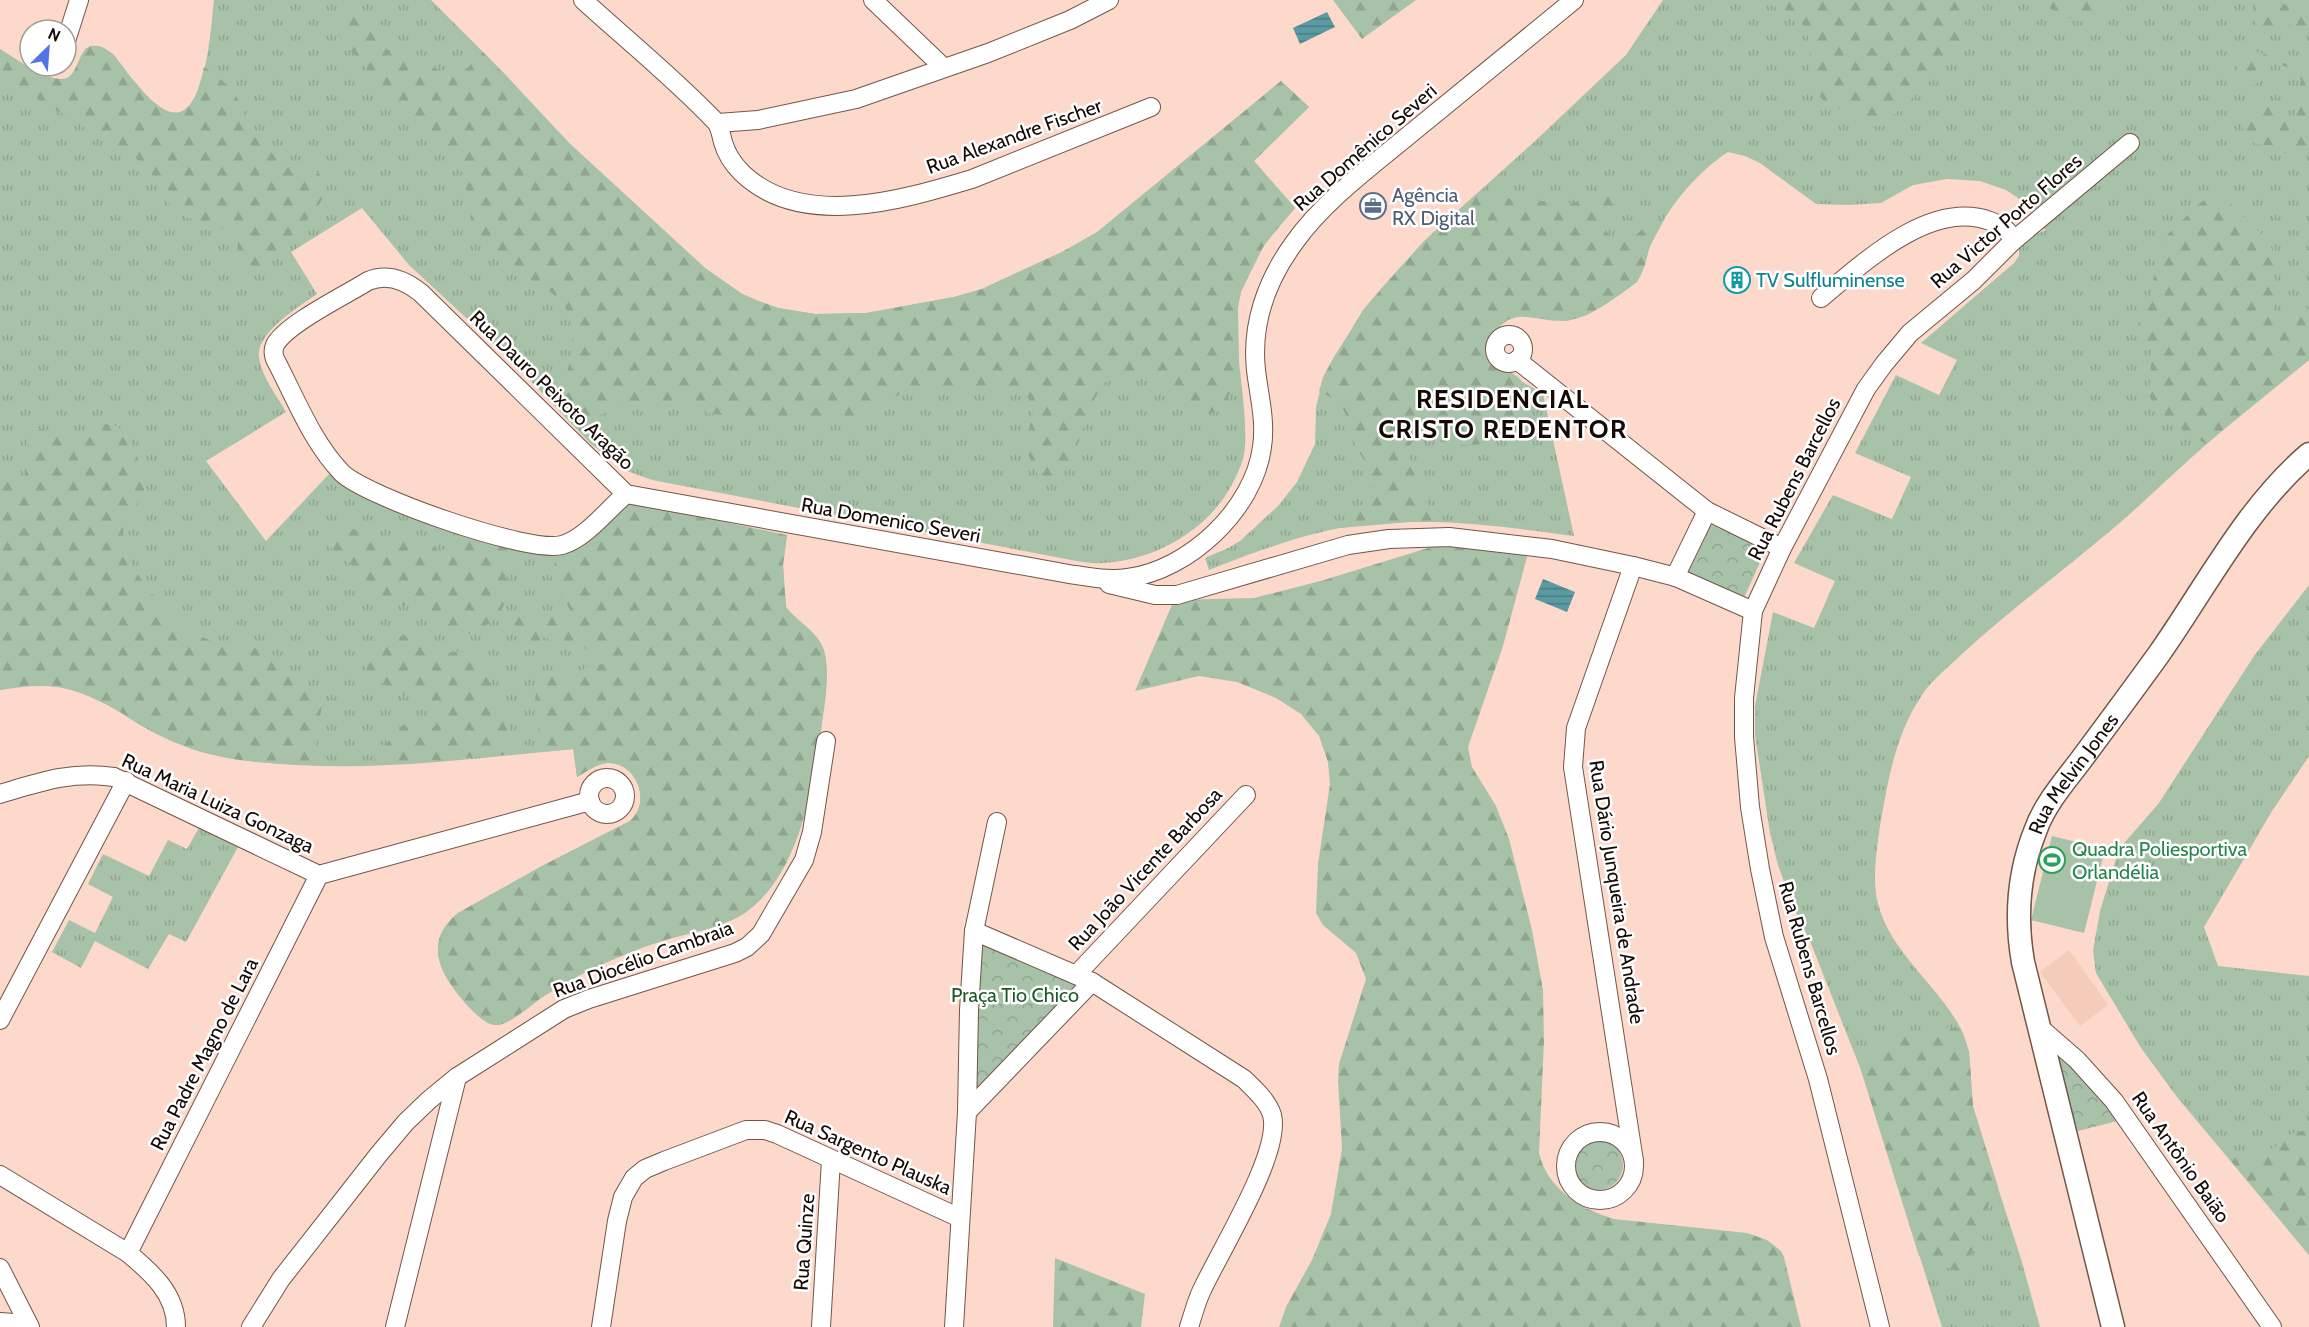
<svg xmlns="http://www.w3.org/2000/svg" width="2309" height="1327" viewBox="0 0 2309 1327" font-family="Cabin,sans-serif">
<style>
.built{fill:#f4ccb9}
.grass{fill:url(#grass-tufts)}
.forest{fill:url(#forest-firs)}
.park{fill:url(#park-crowns)}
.pitch{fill:#a7c2a8}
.water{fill:url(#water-rules)}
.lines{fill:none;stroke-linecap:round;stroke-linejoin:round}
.minor-casing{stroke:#725648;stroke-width:20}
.tertiary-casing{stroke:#725648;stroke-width:25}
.minor{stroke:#fff;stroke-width:18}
.tertiary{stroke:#fff;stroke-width:22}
.labels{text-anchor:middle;stroke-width:5;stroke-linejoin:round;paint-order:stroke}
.street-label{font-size:20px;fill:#150a06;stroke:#fff}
.service-label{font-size:20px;fill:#4e5e75;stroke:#fff;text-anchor:start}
.culture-label{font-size:20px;fill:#0d838f;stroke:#fff;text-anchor:start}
.leisure-label{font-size:20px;fill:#27864d;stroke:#fff;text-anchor:start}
.park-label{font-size:20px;fill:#1e5728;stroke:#fff}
.district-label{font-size:26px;font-weight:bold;letter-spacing:1.5px;fill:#150a06;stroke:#fff}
</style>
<defs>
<pattern id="grass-tufts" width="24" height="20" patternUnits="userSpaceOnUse" patternTransform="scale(1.5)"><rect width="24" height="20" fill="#a7c2a8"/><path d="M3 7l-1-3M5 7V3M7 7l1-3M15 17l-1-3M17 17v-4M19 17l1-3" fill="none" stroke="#8fa58f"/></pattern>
<pattern id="forest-firs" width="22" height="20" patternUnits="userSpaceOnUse" patternTransform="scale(1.5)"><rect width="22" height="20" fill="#a7c2a8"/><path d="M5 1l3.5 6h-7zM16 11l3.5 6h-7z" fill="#8fa58f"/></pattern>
<pattern id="park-crowns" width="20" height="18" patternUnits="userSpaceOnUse" patternTransform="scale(1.5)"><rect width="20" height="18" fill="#a7c2a8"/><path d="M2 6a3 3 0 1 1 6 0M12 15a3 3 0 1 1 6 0" fill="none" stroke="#8fa58f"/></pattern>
<pattern id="water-rules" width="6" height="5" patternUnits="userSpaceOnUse" patternTransform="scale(1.5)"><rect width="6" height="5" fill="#5a9ba2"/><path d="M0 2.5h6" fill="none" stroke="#497d82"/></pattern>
</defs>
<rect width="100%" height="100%" fill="#fcd9ca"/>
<!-- built -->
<polygon class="built" points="2069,950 2108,1005 2080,1026 2040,972"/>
<!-- grass -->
<g class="grass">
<path d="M214,0H431L502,71L569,143L705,268L742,294L761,302L778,308L815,314L866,313L954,297L982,289L1062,252L1097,232L1281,81L1309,107L1254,161L1295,208C1273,234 1250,258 1241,291C1229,334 1248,399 1245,445C1245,460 1237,475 1230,488C1205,532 1153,561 1102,563C1090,564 1078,561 1066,559L652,480L627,471L591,444L503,352L409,265L362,208L291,252L317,294C300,306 255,333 259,358C262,377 277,396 286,412L206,461L266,541L331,472L513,545L787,535L783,565L786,607C797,622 819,632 824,651C831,676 823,712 819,737C808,795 799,872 748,910C724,929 688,932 659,942C636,949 613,959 592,969C575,977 559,987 544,996C534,1003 509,1025 498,1025C487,1026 476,1014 468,1006C443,978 420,944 458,913L542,866L630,821C652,802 637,762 607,763C596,764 586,772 577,777L573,749C459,760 339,777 225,757C195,752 166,740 140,725C122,714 104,701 85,694C57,683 29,685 0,690V49C13,57 55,88 69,77C77,71 80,56 86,48L99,46C115,52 123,68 134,81C144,92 154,106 168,112C207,127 211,21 214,0Z"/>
<path d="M1663,0H2309V360C2269,391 2230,423 2192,457C2164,482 2138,508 2109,532C2060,573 2009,611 1962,654C1950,666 1934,678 1924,692C1896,732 1888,779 1880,826C1877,848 1873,871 1876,894C1885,950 1936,981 1961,1029C1975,1058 1968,1090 1976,1120L2021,1259L2040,1327H1942L1861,1070L1810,941L1792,904L1778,865L1770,833L1755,735V706L1773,612L1814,628L1835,581L1794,563L1833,495L1892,519L1911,477L1855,453L1896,375L1939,395L1957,360L1921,343L2014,263L2019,256V243L2045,230L2033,208L2006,190L1980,181L1947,179L1913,185L1881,203L1848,205L1816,204L1760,163L1745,156L1728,152C1696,173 1668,207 1652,242C1646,254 1646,268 1638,280C1635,285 1608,303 1601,307C1591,313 1579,319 1568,320C1541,325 1522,305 1499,327C1493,332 1487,338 1486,346C1484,365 1529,384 1543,394L1574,536C1493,525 1398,512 1318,533C1281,542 1245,556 1209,570L1205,558L1228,548L1240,541L1278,506L1297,482L1315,444L1316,408L1323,377L1363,310L1379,291L1424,241L1534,142L1626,55Z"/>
<polygon points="2309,585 2309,756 2272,811 2204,927 2218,966 2309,976 2309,1255 2177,1097 2141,1048 2096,973 2093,951 2100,911 2119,849 2159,803 2254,656"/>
<polygon points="200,826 238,847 186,942 169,934 148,969 95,941 81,968 52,952 69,920 95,933 113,897 88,884 103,854 149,876 168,840 187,849"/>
</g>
<!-- forest -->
<g class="forest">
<polygon points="1333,0 1416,0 1362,39"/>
<path d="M1748,0H1967L1962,43L1926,85L1882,126C1860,126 1867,120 1850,112C1843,108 1834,108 1828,104C1794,79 1826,36 1792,14C1779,6 1762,3 1748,0Z"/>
<path d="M2039,0H2101L2102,14L2095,24C2074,22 2055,14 2039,0Z"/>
<polygon points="2252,0 2270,0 2293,7 2296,0 2309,0 2309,34 2289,24 2281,32 2264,38 2259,36"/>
<path d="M350,8C370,19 368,33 383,46C390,53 403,54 413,58C446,71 457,90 481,50L569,143L705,268L742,294L761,302L778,308L815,314L866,313L954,297L982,289L1062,252L1098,232L1281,81L1309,107L1254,161L1295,208L1264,245L1241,292L1238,307L1239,356L1230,393L1223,407L1212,413H1197L1176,403L1162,387L1147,378L1133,373L1116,375L1104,383L1095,398L1075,451L1059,481L1047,482L1038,475L1024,446L1033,414L1029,399L1021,392L1002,388L957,389L930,387L903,392L877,410L860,417H819L776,421L713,414L682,404L647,402L626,404L600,415L569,421L558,409L560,398L557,391V386L567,372L571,358L573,325L569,313L552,293L502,264L485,248L474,232L463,173L437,145L397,113L381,91L372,74L347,47L339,35L338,20L342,11Z"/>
<path d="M90,46C96,45 102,46 107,50C115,54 120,63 125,71C159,113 189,140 204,67C217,76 229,84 237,98C246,115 249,133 263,146C278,161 300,160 316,171C324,177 327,185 324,195C316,217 275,249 260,273L246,275L235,267L238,244L232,235L218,225L188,218L174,210L166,200L156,179L137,159L0,76V49C13,57 60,92 72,74C79,64 79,53 90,46Z"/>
<path d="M2243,52C2248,51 2253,50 2258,52C2276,56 2291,74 2309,59V148L2290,157C2285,154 2281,148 2275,146C2269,144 2262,146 2257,144C2237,136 2240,113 2254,102C2266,100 2272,105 2276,116L2282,119L2294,116L2300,104L2298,92L2301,80C2295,66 2279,64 2265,63C2265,74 2263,84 2249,86C2235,79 2234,64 2243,52Z"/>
<path d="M1602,183L1615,186L1619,194L1617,201L1603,214C1602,230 1614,250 1632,239C1637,235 1641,229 1647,226C1652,222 1659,221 1665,218L1649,248L1645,265L1637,282L1601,307L1587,315L1567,321L1516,316C1506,319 1499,326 1493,333C1471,359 1506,366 1519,378C1522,381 1524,387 1527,391C1525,398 1525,408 1521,414C1512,431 1493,445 1473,445C1453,445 1433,437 1413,441L1407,450L1409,460L1434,522H1410L1340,528C1361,514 1380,494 1367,466C1364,458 1357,451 1354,442C1343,413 1351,407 1319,391C1325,370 1336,353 1348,335C1383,280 1429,236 1478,193L1492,197L1568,203L1580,202Z"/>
<polygon points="2210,197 2228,201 2266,239 2272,249 2276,287 2274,316 2309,309 2309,360 2206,444 2165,419 2149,396 2152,348 2138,328 2139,317 2150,297 2156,264 2168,234 2200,203"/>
<path d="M98,424C104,424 111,424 116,426C119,428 124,432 127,435C133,442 147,480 144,490C140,504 128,513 124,525C121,534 126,553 130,561C148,593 175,625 209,640C222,646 237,642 249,646C279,655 305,682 322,706L316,737L318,751L333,765C287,765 237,764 192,749C141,731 97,687 41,685C27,684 13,688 0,690V477L24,493C28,473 23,450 32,432L42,429L76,444Z"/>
<path d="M625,501L787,535L783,565L786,607C797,622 819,632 824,651C830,673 825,702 822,724C814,784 800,871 749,910C724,929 688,932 659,942C636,949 614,959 592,969C575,977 559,987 544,996C534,1002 509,1024 498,1025C487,1026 476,1014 468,1006C443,978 420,944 458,913L542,866L630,821C652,802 637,762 607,763C596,764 586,772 577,777L574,749L542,752L538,735L540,717L535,700L537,686L544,678L575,674L591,665L608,664L592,655L579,643L555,644L544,636L541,646L535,647L518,637L511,628L517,616H531L545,622L554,614L574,617L552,577C548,552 606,516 625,501Z"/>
<path d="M343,527L388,537L420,539L430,542L437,551L449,548L471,532L513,545C499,568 518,595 495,618C484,629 465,640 450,631C441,625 435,616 426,610C414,604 398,606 385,602C355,592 365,577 347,560C340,553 332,551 327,542L333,530Z"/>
<path d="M1444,543L1528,553L1503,646L1468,747L1472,767L1496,806L1509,839L1532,930L1543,990L1544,1040L1539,1153C1547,1189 1581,1209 1614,1219L1747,1233L1767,1240L1781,1251L1784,1257L1801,1327H1279L1286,1307L1312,1260L1331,1214L1342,1149L1338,1080L1339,1064L1366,979L1356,953L1323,925L1316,913L1318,864L1330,784L1328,762L1319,736L1301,714L1276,698L1237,682L1199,676L1135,691L1174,600L1254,598L1324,580Z"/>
<polygon points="388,635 408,636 443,653 469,651 480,658 490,675 490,690 494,702 510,727 516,754 370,765 400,726 408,725 432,728 436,725 438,716 430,703 417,696 396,692 374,678 367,668 361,649 363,644"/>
<path d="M1948,1027L1961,1029L1969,1051L1973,1106L1998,1187L1986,1209L1968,1264L1962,1272L1936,1265L1919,1256L1861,1070C1872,1062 1883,1042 1895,1037C1908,1033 1921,1043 1933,1038C1939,1036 1943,1031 1948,1027Z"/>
<polygon points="2301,1131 2309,1131 2309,1255 2230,1160 2243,1154 2266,1151 2277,1146 2289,1135"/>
<polygon points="1055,1258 1145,1294 1141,1327 1053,1327"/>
</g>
<!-- park -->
<g class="park">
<polygon points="1707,523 1766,549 1743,600 1684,574"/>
<polygon points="980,940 1080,982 973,1095"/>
<polygon points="2046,1039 2121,1120 2074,1132"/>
<circle cx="1598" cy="1165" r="25"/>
</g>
<!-- pitch -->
<polygon class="pitch" points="2052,836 2105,849 2084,933 2031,920"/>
<!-- water -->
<g class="water">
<polygon points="1327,12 1335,27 1300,44 1293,28"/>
<polygon points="1543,579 1575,592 1567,612 1535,599"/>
</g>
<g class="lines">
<defs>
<g id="minor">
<path d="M583,0C627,40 674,78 715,121C720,126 721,135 723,142C726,153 733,164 742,173C801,230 902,200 972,179L1151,107"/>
<polyline points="873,0 943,67"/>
<polyline points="66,41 79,0"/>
<polyline points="718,123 758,120 856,99 988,53 1070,20 1109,0"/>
<path d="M1821,298C1863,263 1931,199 1990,221C2001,225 2009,230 2013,241"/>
<circle cx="1509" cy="349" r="14"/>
<polyline points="1517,360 1707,511 1782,548"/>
<path d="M626,494C607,510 586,538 562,545C529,554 367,497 342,473C312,442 295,397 275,359C273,354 273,350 275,345C286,324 346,295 368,281C387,273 405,280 421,293L626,494L1069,574C1088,577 1108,581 1128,578C1189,570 1254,509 1262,447C1266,421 1259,396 1256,370C1251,324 1267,280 1294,243C1324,201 1369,168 1409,135C1464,90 1519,45 1574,0"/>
<polyline points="1633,566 1576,728 1573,767 1634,1161"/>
<polyline points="1675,577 1707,511"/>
<polyline points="1109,584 1155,595 1177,595 1348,545 1389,539 1449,537 1552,549 1633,566 1676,577 1753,611"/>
<circle cx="607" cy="796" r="18"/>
<path d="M0,794C40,782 71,771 114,777L319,875L590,801"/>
<path d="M974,931L1092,982L1244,1079C1254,1089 1268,1101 1272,1115C1282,1153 1218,1254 1201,1292C1196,1303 1193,1315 1189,1327"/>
<polyline points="1077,974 1246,795"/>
<polyline points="0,1020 126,781"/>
<polyline points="2038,1026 2077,1060 2114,1101 2272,1327"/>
<polyline points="967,1112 1092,982"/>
<circle cx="1600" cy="1166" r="34"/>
<path d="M0,1175L128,1253C152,1273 176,1294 176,1327"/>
<polyline points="128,1253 319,875"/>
<polyline points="0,1268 30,1327"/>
<polyline points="0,1322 28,1324"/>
<polyline points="251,1327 281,1279 379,1154 406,1122 429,1100 457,1077 564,1009 589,999 735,953 747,947 761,934 804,860 812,832 826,741"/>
<polyline points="395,1327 457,1077"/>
<polyline points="601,1327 617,1221 623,1197 634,1178 645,1169 664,1161 746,1130 765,1130 777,1134 960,1218"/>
<polyline points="821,1327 831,1160"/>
<polyline points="954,1327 967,1112 969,1010 974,931 997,822"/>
<polyline points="1880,1327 1818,1079 1774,937 1760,869 1750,807 1744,737 1744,698 1753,611 1782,548 1866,389 1884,364 1910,333 1974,280 2013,241 2130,143"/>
</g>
<g id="tertiary">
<path id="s1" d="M2113,1327L2023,962C2015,916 2018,873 2036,829C2045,804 2065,781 2081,760C2107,725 2133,690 2159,654C2206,587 2246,508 2309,454"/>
</g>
</defs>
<!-- minor casing -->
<use href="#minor" class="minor-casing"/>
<!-- tertiary casing -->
<use href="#tertiary" class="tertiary-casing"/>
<!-- minor -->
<use href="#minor" class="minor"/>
<!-- tertiary -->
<use href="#tertiary" class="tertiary"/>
</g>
<!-- icons -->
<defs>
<symbol id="office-ring" viewBox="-11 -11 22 22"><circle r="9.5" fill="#fff" stroke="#5c6f8a" stroke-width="1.5"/><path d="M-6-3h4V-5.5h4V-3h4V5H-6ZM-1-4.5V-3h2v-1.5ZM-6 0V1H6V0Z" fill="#5c6f8a"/></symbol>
<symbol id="building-ring" viewBox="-11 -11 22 22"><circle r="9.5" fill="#fff" stroke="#0f9aa8" stroke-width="1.5"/><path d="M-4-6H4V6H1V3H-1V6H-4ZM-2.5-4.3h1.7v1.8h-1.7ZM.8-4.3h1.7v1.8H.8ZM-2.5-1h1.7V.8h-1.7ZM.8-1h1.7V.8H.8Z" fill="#0f9aa8"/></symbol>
<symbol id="stadium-ring" viewBox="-11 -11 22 22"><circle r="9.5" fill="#fff" stroke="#2e9e5b" stroke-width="1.5"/><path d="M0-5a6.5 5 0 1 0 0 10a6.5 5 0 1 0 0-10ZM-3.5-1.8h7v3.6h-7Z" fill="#2e9e5b"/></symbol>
</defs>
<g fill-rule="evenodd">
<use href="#office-ring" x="1358" y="191" width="30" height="30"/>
<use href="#building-ring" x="1722" y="265" width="30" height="30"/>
<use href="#stadium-ring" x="2037" y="845" width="30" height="30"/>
</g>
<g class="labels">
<!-- street labels -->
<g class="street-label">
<text transform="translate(1014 136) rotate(-20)" y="7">Rua Alexandre Fischer</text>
<text transform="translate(1365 147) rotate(-41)" y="7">Rua Domênico Severi</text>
<text transform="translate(2006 221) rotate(-41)" y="7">Rua Victor Porto Flores</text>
<text transform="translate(552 390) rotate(44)" y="7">Rua Dauro Peixoto Aragão</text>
<text transform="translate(1794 479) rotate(-63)" y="7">Rua Rubens Barcellos</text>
<text transform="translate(891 520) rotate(10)" y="7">Rua Domenico Severi</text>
<text dy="7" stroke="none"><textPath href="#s1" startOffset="578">Rua Melvin Jones</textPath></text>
<text transform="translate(218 803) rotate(25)" y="7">Rua Maria Luiza Gonzaga</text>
<text transform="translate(1145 869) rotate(-47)" y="7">Rua João Vicente Barbosa</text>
<text transform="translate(1617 892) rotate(81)" y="7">Rua Dário Junqueira de Andrade</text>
<text transform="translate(643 959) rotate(-20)" y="7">Rua Diocélio Cambraia</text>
<text transform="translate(1810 968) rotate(74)" y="7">Rua Rubens Barcellos</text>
<text transform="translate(204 1054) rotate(-63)" y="7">Rua Padre Magno de Lara</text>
<text transform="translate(868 1152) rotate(24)" y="7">Rua Sargento Plauska</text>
<text transform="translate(2181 1157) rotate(55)" y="7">Rua Antônio Baião</text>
<text transform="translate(804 1242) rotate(-86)" y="7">Rua Quinze</text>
</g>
<!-- service labels -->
<g class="service-label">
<text x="1392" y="202">Agência<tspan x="1392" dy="23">RX Digital</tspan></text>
</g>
<!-- culture labels -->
<g class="culture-label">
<text x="1756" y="287">TV Sulfluminense</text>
</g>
<!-- leisure labels -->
<g class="leisure-label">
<text x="2072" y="856">Quadra Poliesportiva<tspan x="2072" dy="23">Orlandélia</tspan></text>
</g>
<!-- park labels -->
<g class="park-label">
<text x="1015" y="1002">Praça Tio Chico</text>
</g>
<!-- district labels -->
<g class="district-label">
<text x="1503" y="408">RESIDENCIAL<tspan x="1503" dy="30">CRISTO REDENTOR</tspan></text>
</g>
</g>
<!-- north arrow -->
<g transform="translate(48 48) rotate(25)"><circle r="28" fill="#ffffff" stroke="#a19d9b" stroke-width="1.5"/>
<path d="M0-4.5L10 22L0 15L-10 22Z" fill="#5373e8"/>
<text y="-9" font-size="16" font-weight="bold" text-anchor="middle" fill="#150a06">N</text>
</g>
</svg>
